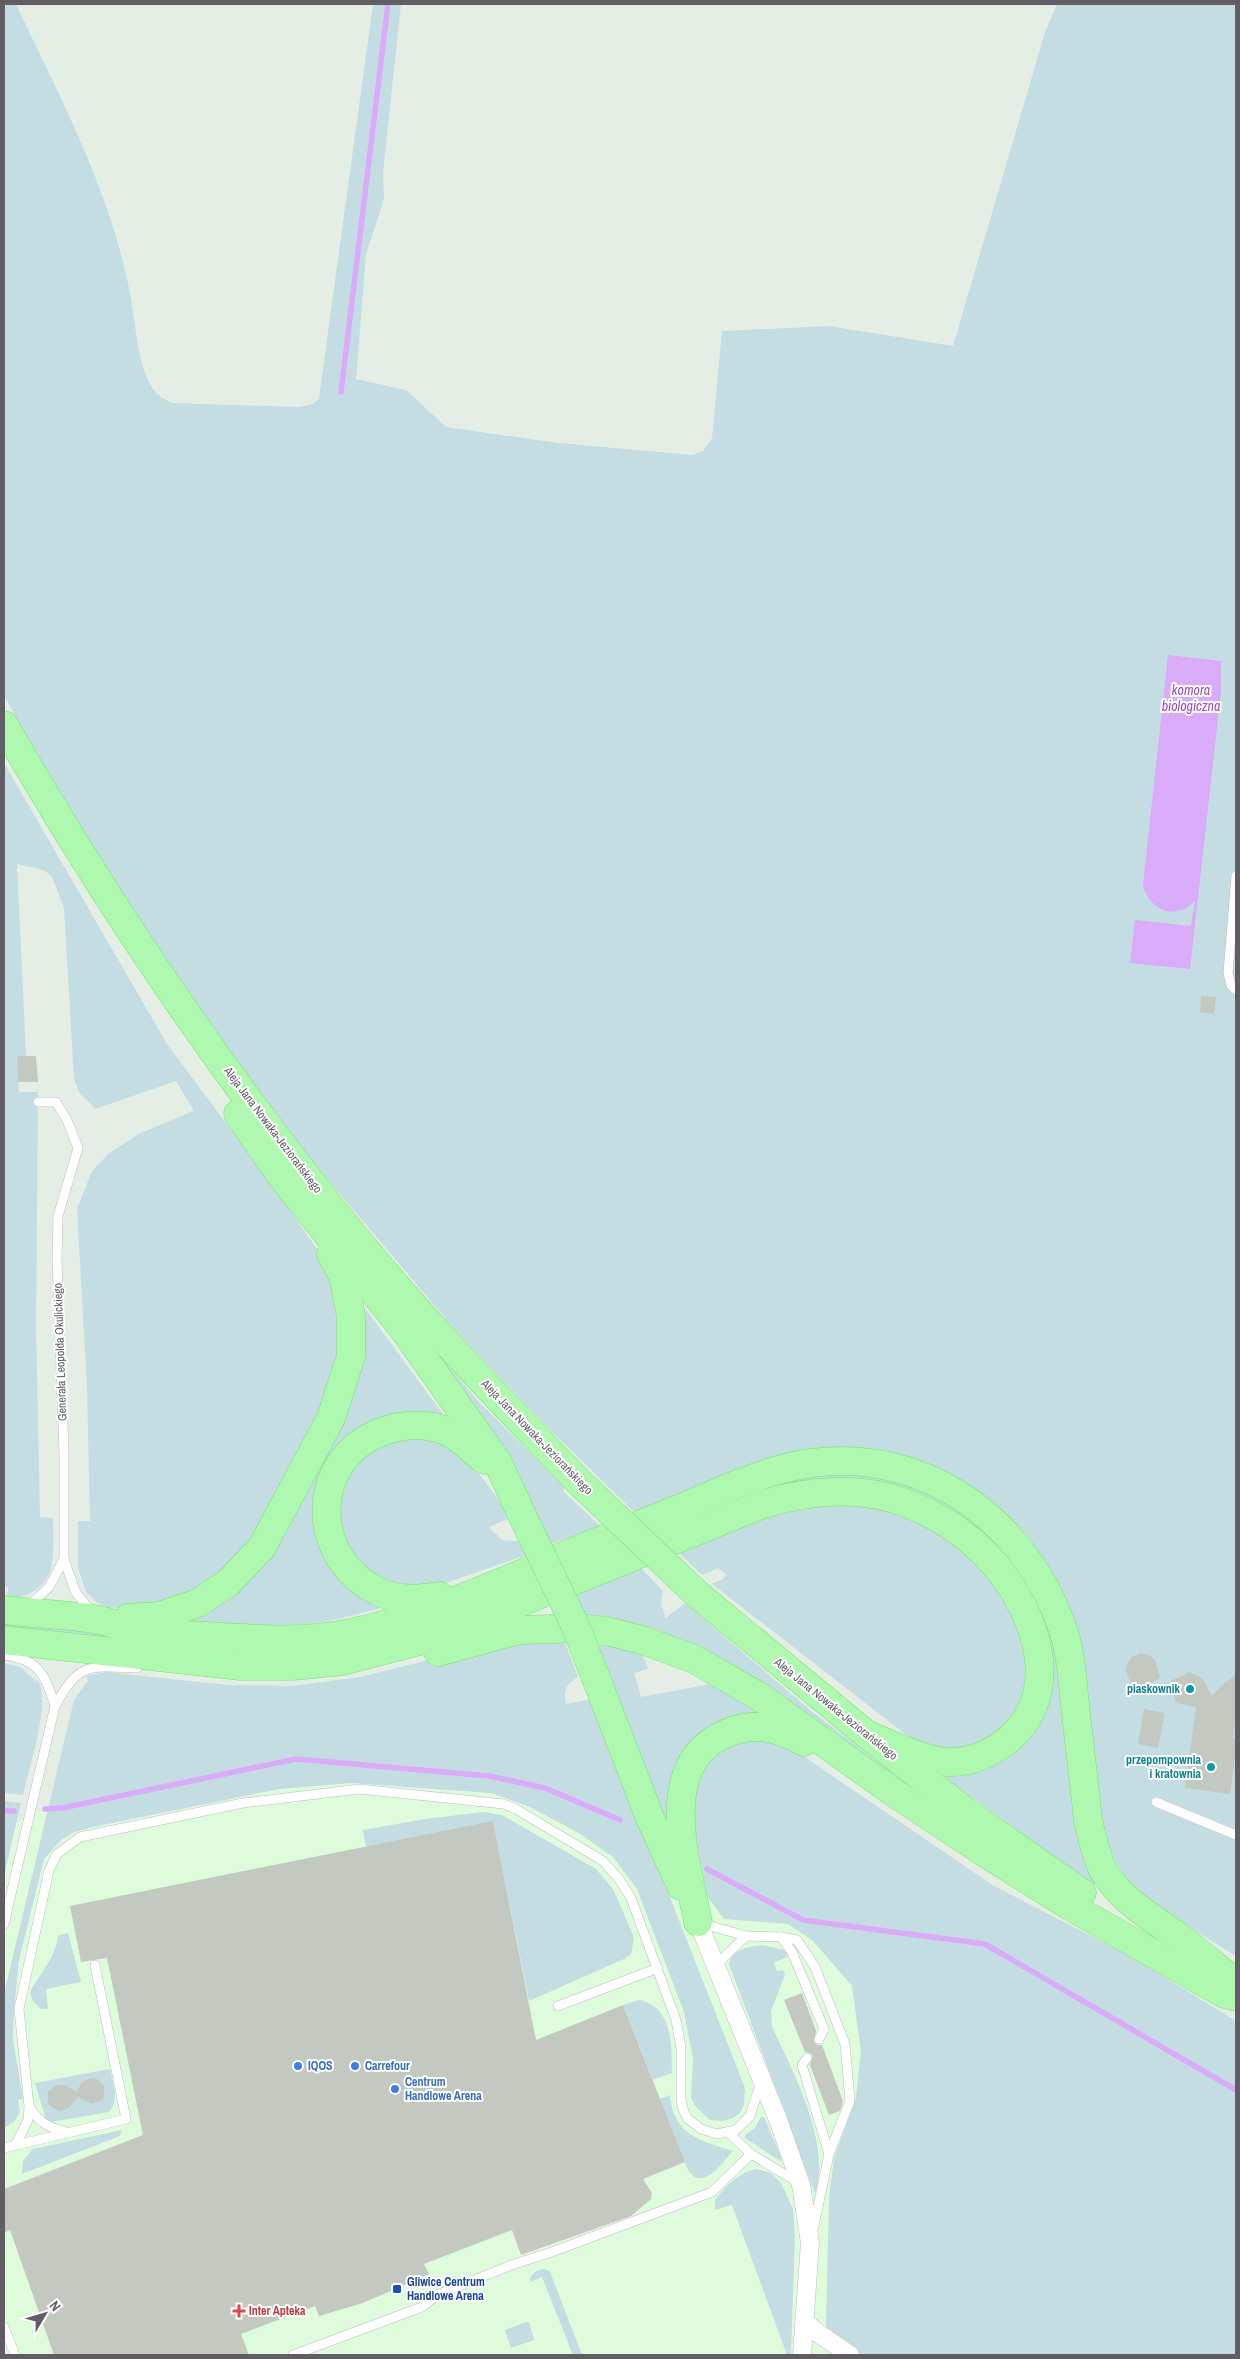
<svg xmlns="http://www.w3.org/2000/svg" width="1240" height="2359" viewBox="0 0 1240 2359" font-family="'Archivo Narrow',sans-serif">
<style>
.commercial{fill:#defbdc}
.green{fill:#c3dde3}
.water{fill:#daabf8}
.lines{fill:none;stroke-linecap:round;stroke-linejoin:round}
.stream{stroke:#daabf8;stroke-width:5.5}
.building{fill:#c3c9c1}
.service-casing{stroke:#bfbabf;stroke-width:10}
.minor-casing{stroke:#bfbabf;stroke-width:19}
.primary-casing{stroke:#73e566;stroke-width:29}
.service{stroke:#fff;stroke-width:9}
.minor{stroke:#fff;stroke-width:18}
.primary{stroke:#aff8b0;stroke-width:28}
.primary-bridge-casing{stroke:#73e566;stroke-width:29;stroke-linecap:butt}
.primary-bridge{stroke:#aff8b0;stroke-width:28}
.culture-dot{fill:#0f9aa8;stroke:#fff;stroke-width:2}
.shop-dot{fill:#3f7fe0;stroke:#fff;stroke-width:2}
.transit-dot{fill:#1a4fb4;stroke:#fff;stroke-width:2}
.health-dot{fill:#e0444e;stroke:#fff;stroke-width:2}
.labels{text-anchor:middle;stroke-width:4;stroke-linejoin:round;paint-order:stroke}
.street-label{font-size:12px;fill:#625d64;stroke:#fff}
.culture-label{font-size:12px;font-weight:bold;fill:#0d838f;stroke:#fff;text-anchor:end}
.shop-label{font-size:12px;font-weight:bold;fill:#366cbe;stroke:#fff;text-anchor:start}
.transit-label{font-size:12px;font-weight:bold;fill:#164399;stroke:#fff;text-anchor:start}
.health-label{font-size:12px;font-weight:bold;fill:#be3a42;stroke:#fff;text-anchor:start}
.water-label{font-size:14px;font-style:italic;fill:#984fb9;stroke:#fff}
</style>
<rect width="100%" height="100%" fill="#e5eee5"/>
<!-- commercial -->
<polygon class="commercial" points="296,1759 489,1776 620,1820 803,1920 865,1992 859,2355 4,2355 4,1876 16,1824 31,1814"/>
<!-- green -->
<g class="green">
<path d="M4,4H16C60,98 113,195 131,299C136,326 138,372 156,393C160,397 167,400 172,403L299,407L313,404L319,398L373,4H401L383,173L384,199L366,254L356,379L406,390L446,427L558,443L692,455L703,451L712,438L722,331L829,326L953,346L1045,32L1057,4H1236V1956L1184,1924L1128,1883L1107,1846L1096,1803L1073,1620L1056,1579L1027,1535L980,1494L945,1475L782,1457L634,1512L545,1425L457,1332L250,1088L171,972L62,799L4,696Z"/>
<path d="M4,763L167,1044L270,1182L337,1277L346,1323L328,1395L269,1513L230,1565L198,1588L175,1600L137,1607L106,1608L96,1602L86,1592L78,1568V1521H90L87,1388L77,1209L92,1171L108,1154L140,1133L194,1111L176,1081L95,1109L79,1092L74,1079L64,908L52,877L44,870L17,864L26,1056L17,1057L19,1092H38L36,1327L40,1517L53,1518C53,1533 54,1548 52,1563C50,1585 27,1600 7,1598L8,1587L4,1586Z"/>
<polygon points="383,1289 479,1402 564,1487 563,1491 600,1526 551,1544 527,1498"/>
<path d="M362,1311H367L445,1417L405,1414L315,1503L385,1605L382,1608C362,1612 343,1619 322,1622C279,1628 235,1624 192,1621L189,1616L272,1544Z"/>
<path d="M393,1438C406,1438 420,1436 432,1438C460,1443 496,1494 510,1518L489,1527L502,1540L518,1541L527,1555L440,1585L419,1588L378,1580L351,1557L339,1521L342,1488L358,1461Z"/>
<path d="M819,1472C845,1472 872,1471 897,1479C967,1499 1028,1553 1052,1623C1061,1651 1063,1680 1067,1709C1072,1752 1077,1796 1082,1840L1087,1861L1098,1881V1885H1094L942,1776L944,1772C979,1771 1004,1762 1027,1735C1052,1706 1055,1669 1043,1634C1017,1552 956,1496 870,1484C800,1474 732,1505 669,1531C608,1555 548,1580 487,1604C452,1618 416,1634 379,1643C302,1661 236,1655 158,1646C107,1640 55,1634 4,1629V1618L256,1646L338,1642L389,1629L438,1613L752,1488L783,1478Z"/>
<path d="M857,1503C875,1508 896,1510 913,1517C944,1530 976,1560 996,1586C1004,1596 1008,1609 1014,1620C1017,1627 1023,1636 1025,1644C1040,1694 1003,1746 951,1749C935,1749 920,1742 905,1734L712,1584L723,1579L726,1574L718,1568L702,1575L677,1551L759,1517L798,1507Z"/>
<polygon points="639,1566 663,1591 661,1604 666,1618 685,1603 810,1710 947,1815 775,1698 585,1619 575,1592"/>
<path d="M593,1639L637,1650L643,1655L648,1669L634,1673L641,1697L716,1683L758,1713V1714C740,1718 721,1720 706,1730C701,1733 696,1739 692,1743C663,1772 667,1803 674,1840Z"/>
<path d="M564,1640L578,1677C566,1684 563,1690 566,1704L592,1699L745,2088L744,2105L740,2113L733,2118L723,2121L710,2120L696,2107L691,2098L693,2058L684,2012L637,1889L613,1857L579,1833L530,1807L491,1793L352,1783L279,1789L93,1827L75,1832L61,1840L44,1859L19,1960L14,2011L13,2039L23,2099L18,2100L20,2112L14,2122L4,2128V1996L6,1985L74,1700L88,1681L86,1676L106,1672L228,1685L291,1686L361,1677L484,1646Z"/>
<path d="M4,1663L20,1667L36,1681L38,1680C51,1705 29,1766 23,1795L4,1793Z"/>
<polygon points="741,1739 767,1739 796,1751 994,1886 1130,1956 1236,2021 1236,2355 858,2355 848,2342 835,2339 826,2326 829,2198 834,2158 856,2098 861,2051 852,1986 813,1941 788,1924 724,1919 707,1896 697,1844 692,1797 710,1756"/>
<polygon points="4,1801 21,1803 4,1876"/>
<polygon points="483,1812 502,1815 596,1869 613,1889 625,1916 634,1938 631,1954 624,1959 529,2001 493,1822 366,1847 363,1830 425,1819"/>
<path d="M68,1933L81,1982L46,1989L48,2009H41C35,2003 29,1999 31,1990C41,1973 56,1956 58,1936Z"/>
<path d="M762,1945L784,1950L788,1957L774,1962L777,1971L783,1970L785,1974L771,2011L772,2027C793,2071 832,2145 815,2194L729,1964C732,1949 748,1947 762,1945Z"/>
<path d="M639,2000C674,2007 671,2046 672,2073L653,2080L623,2005Z"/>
<path d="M110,2069C113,2084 120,2099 109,2112L51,2122L46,2120L35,2083Z"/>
<path d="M670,2095C673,2135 701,2141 733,2151C721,2164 702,2194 687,2168L660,2099Z"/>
<polygon points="761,2117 764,2117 782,2159 780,2161 745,2138 745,2135 755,2128"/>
<polygon points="122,2130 120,2136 22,2174 23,2161 33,2149"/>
<path d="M757,2169L771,2173L781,2183L793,2209L795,2235L791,2355H787L732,2205L715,2210V2200C726,2186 739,2172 757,2169Z"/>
<path d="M545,2269L550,2272L582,2355H573L542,2277L530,2282C529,2274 538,2269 545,2269Z"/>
<polygon points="526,2322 529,2322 534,2340 511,2348 505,2330"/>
</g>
<!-- water -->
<path class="water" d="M1168,655L1221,661V692L1190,969L1130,963L1135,920L1191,926L1195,900C1193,902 1190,906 1186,908C1167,919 1147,904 1143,885Z"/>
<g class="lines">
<!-- stream -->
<g class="stream">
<polyline points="341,392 388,4"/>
<polyline points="45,1809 62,1808 296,1759 489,1776 545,1788 620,1820"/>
<polyline points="4,1811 14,1811"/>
<polyline points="707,1869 803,1920 985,1944 1236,2090"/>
</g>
</g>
<!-- building -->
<g class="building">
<polygon points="1201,996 1216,997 1214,1014 1200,1012"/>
<polygon points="17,1056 36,1056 38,1082 18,1082"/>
<polygon points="1141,1653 1151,1656 1155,1660 1160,1678 1145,1686 1136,1685 1130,1681 1125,1670 1131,1657"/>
<polygon points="1189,1672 1203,1679 1212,1696 1224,1683 1236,1675 1236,1709 1233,1738 1236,1739 1236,1749 1230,1794 1185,1788 1196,1707 1176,1703 1171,1681"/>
<polygon points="1144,1709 1165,1713 1158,1748 1138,1744"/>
<polygon points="493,1821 536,2040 623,2005 685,2162 643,2179 652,2193 651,2199 631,2216 521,2255 512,2230 424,2264 429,2274 363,2303 319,2316 315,2306 241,2334 249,2355 54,2355 10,2230 4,2233 4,2189 143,2135 107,1958 81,1962 70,1906"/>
<polygon points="802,1993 816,2031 814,2042 817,2045 822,2045 843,2101 840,2111 829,2115 810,2065 813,2056 810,2053 805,2052 784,2000"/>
<polygon points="92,2078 97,2079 104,2086 104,2097 100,2101 91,2104 78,2097 69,2108 60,2111 51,2107 48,2103 48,2092 56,2085 66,2085 76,2092 83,2081"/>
</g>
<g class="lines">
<defs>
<g id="service">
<polyline points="1236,876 1228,973 1231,985 1236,990"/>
<polyline points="38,1102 56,1102 67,1120 78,1148 58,1216 57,1259 64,1453 64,1559 75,1591 91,1612"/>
<polyline points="29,1606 49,1587 64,1559"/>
<path d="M4,1655C39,1659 45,1675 55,1706"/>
<polyline points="1156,1802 1236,1835"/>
<polyline points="700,1923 746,1936 781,1937 792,1952 824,2029 819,2039"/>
<path d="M4,1924L55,1706C79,1662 89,1666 137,1668"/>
<polyline points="781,1937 797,1940 815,1967 845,2044 850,2101 829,2154 813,2231"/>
<polyline points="715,1966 746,1936"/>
<polyline points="558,2006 658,1968"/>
<polyline points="807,2058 802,2065 829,2154"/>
<path d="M30,2107C37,2121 48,2128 64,2131"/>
<polyline points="728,2132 751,2154 799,2183"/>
<polyline points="16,2144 28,2120 29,2106 19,2009 49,1870 57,1854 80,1837 243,1803 359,1789 504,1804 516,1809 603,1861 619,1879 631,1898 676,2020 681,2048 681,2101 684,2112 688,2119 701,2129 717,2134 736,2130 750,2116 761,2082"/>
<polyline points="4,2148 126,2119 95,1965"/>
<polyline points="4,2327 15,2355"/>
<polyline points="293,2355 422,2307 437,2295 514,2264 549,2253 712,2192 751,2154"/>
</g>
<g id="minor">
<polyline points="698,1922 779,2122 801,2185 810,2243 802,2355"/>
<polyline points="805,2321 815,2331 850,2355"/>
</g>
<g id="primary">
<path d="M4,725C108,906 226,1080 359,1242C428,1326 504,1404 579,1482"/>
<polyline points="238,1114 282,1177 404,1330 498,1463 521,1513"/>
<polyline points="697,1594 866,1734 965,1811 1082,1893"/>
<path d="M440,1596C419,1599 396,1601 377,1591C309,1557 309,1460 381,1432C400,1425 422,1423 441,1429C458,1435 471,1449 484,1460"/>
<path d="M4,1610C35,1614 68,1614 99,1620C110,1622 121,1627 132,1629C156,1634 182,1635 207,1636C254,1639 304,1643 350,1633C415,1619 476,1593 537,1567C583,1547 630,1529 676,1510C717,1493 768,1468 812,1463C925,1448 1023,1520 1061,1624C1071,1649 1072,1678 1075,1704C1079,1743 1084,1781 1088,1820C1092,1836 1095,1853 1102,1868C1118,1898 1149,1916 1176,1935C1197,1950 1216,1967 1236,1983"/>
<polyline points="128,1618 159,1616 198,1603 228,1583 262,1547 331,1418 351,1356 351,1316 343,1275 331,1254"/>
<path d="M4,1640L241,1666H293L343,1661L435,1637L763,1504C810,1490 864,1485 911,1505C938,1516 963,1532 983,1552C1030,1598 1069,1687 1009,1739C992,1753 970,1763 948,1762C923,1761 889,1743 866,1734"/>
<polyline points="438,1652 519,1630 581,1628 611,1632 642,1640 694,1659 760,1697 890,1790 985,1853 1068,1905 1224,1994 1236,1997"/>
<polyline points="601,1691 650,1818 681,1886"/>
<path d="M698,1922C687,1864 654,1765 725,1734C753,1721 777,1727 804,1742"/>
</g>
</defs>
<!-- service casing -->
<use href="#service" class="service-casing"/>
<!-- minor casing -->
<use href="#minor" class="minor-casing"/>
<!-- primary casing -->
<use href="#primary" class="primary-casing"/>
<!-- service -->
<use href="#service" class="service"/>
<!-- minor -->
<use href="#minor" class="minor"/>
<!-- primary -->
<use href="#primary" class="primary"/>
<defs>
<g id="primary-bridge">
<polyline points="579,1482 697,1594"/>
<polyline points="521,1513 575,1625 601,1691"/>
</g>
</defs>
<!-- primary-bridge casing -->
<use href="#primary-bridge" class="primary-bridge-casing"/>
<!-- primary-bridge -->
<use href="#primary-bridge" class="primary-bridge"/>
</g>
<!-- markers -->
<g class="culture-dot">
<circle cx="1190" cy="1689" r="5"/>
<circle cx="1211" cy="1767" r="5"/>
</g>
<g class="shop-dot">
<circle cx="298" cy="2066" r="5"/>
<circle cx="355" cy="2066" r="5"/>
<circle cx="395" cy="2089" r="5"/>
</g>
<rect class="transit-dot" x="392" y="2284" width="10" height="10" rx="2.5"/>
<path class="health-dot" d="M236.5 2303.5h5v5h5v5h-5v5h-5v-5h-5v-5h5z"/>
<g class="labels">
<!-- street labels -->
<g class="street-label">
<text transform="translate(273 1130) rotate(53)" y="4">Aleja Jana Nowaka-Jeziorańskiego</text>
<text transform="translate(60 1352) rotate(-92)" y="4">Generała Leopolda Okulickiego</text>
<text transform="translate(537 1437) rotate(46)" y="4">Aleja Jana Nowaka-Jeziorańskiego</text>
<text transform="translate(836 1709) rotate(39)" y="4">Aleja Jana Nowaka-Jeziorańskiego</text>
</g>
<!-- culture labels -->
<g class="culture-label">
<text x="1180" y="1693">piaskownik</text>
<text x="1201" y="1764">przepompownia<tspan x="1201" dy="14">i kratownia</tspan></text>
</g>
<!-- shop labels -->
<g class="shop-label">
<text x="308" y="2070">IQOS</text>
<text x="365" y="2070">Carrefour</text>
<text x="405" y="2086">Centrum<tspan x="405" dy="14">Handlowe Arena</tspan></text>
</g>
<!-- transit labels -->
<g class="transit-label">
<text x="407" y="2286">Gliwice Centrum<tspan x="407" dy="14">Handlowe Arena</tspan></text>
</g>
<!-- health labels -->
<g class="health-label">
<text x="249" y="2315">Inter Apteka</text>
</g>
<!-- water labels -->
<g class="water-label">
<text x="1191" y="695">komora<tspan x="1191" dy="16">biologiczna</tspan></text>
</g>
</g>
<!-- border -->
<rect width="1240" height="2359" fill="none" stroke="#625d64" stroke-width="10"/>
<!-- north arrow -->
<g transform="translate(45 2314) rotate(52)" stroke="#ffffff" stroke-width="4" paint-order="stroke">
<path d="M0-4L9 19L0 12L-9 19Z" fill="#625d64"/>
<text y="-8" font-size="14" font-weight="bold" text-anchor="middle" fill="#625d64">N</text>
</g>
</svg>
